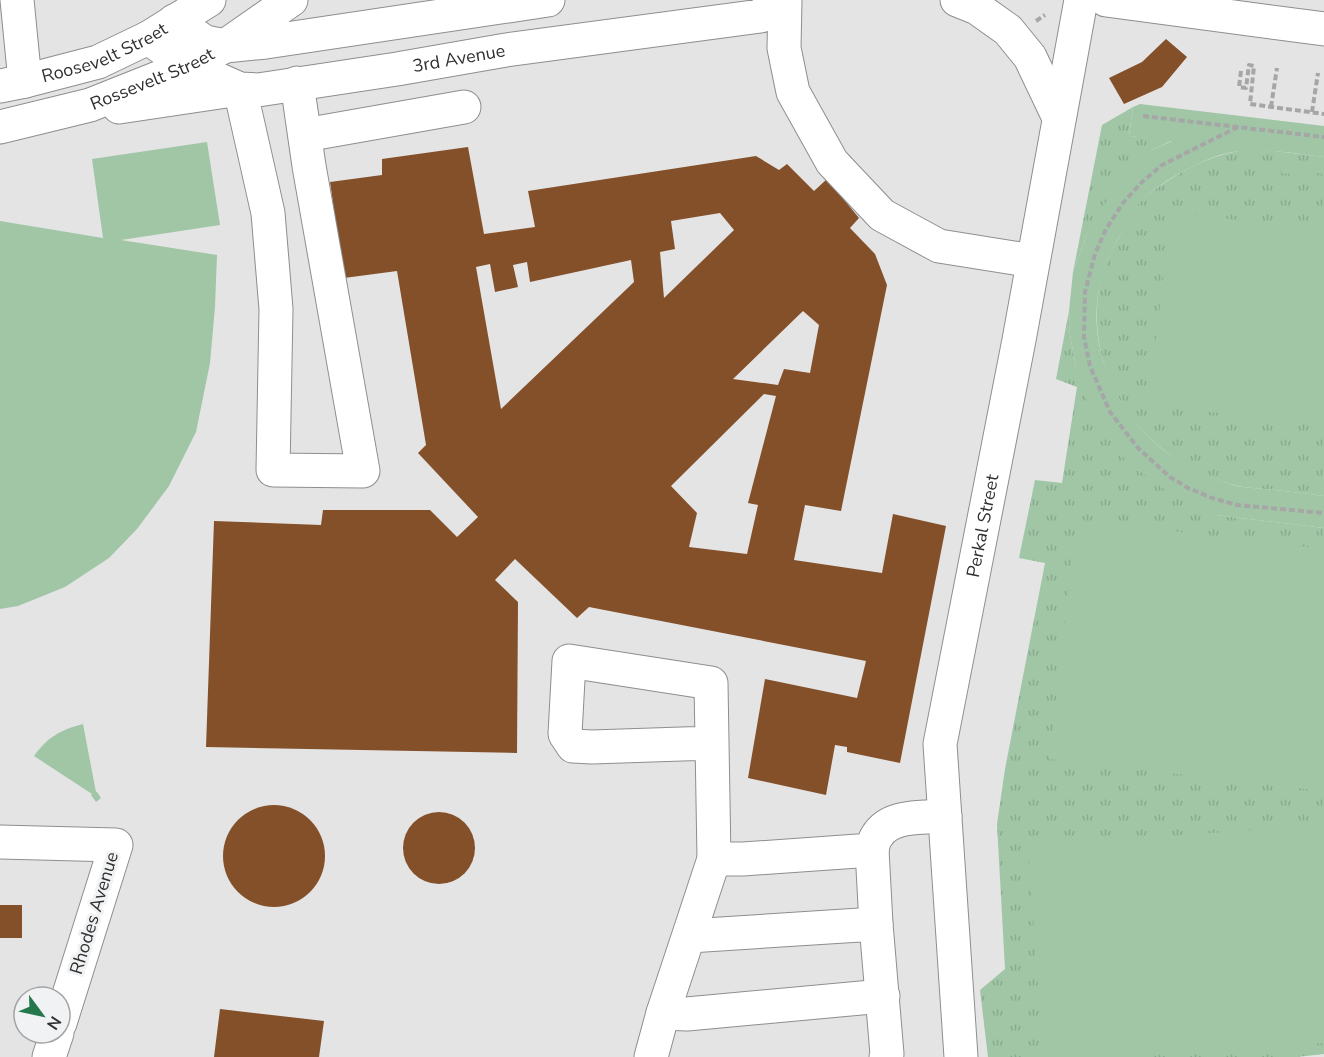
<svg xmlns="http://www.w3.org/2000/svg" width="1324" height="1057" viewBox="0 0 1324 1057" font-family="'Nunito Sans',sans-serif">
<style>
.grass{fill:url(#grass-tufts)}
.pitch{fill:#a0c6a6}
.building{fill:#835029;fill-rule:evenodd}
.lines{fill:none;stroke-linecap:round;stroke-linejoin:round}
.minor-casing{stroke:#8d8e8f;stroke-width:35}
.major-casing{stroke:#8d8e8f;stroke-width:35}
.path{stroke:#a5a6a6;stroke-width:4;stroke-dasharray:6 3;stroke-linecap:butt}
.minor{stroke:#fff;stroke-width:33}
.major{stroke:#fff;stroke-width:33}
.labels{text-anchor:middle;stroke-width:6;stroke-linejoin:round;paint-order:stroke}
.street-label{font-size:18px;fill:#2f3030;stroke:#f1f2f3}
</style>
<defs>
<pattern id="grass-tufts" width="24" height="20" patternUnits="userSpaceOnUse" patternTransform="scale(1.5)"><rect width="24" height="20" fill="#a0c6a6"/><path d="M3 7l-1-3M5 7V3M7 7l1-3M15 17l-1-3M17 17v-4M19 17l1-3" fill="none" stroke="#8aaa8f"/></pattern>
</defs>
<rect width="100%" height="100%" fill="#e4e4e5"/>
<!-- grass -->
<g class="grass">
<polygon points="1133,107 1129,136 1173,140 1152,150 1087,234 1073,272 1102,125"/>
<path d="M1258,149L1324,157V496C1304,493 1285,491 1265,489C1255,488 1244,488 1234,485C1216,481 1192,469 1176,459C1116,419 1085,349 1101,278C1105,264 1112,250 1119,237C1125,225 1131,211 1140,202C1150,191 1164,183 1177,175C1202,160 1229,150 1258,149Z"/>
<polygon points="1069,311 1070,335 1076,367 1215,515 1324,528 1324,1054 1297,1057 988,1057 980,990 1005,969 997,824 1005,769 1045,563 1019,558 1035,480 1062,483 1077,387 1056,379"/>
</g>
<!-- pitch -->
<g class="pitch">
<path d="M1140,104L1324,126V157C1289,153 1254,145 1220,155C1198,162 1153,185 1139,204C1131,213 1126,224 1120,235C1113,248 1106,262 1102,277C1089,321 1100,369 1125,407C1139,429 1157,448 1180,461C1196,470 1215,480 1233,485C1243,488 1255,488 1265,489C1285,491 1304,493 1324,496V528L1215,515L1168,492L1126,461L1092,414L1076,367L1070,335L1069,311L1073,272L1087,234L1098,213L1132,166L1152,150L1172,141L1129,136L1133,107Z"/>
<polygon points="207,142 220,225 121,240 217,255 215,307 210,363 196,432 169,486 137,529 109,558 65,587 18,606 0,609 0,221 103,238 92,159"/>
<polygon points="1283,160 1309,163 1310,167 1324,168 1324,174 1310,172 1309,176 1281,173"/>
<polygon points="1171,212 1324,230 1324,425 1148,405"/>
<polygon points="1077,520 1324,549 1324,791 1049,759"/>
<path d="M83,724L96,792H97L101,798L96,802L91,795L92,794L34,756C48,737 60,730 83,724Z"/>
<polygon points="1324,825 1324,1043 1129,1057 1043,1057 1028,846"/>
</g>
<!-- building -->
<g class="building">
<polygon points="1166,39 1187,57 1162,87 1124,104 1109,78 1142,62"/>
<path d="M468,147L484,234L535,227L528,191L756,156L779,170L787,164L814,191L827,179L859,218L850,228L875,254L887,285L841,511L805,505L794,560L882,573L893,514L946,526L900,763L847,752V747L835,745L826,795L748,778L765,679L857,698L866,661L589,607L577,618L515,559L495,580L518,602L517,753L206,747L214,521L321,525L323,510H430L457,537L478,517L418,453L426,445L397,271L344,278L330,182L382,175V159ZM720,213L734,230L664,298L660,252L675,249L671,221ZM631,260L634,282L501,409L476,267L490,264L495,292L518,287L513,265L527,262L530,282ZM803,311L819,325L810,373L784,369L778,385L733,379ZM764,394L776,396L748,503L758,505L747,554L689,547L697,513L671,486Z"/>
<circle cx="274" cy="856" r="51"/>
<circle cx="439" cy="848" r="36"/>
<rect x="0" y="905" width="22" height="33"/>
<polygon points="220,1009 324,1021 319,1057 214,1057"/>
</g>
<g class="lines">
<defs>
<g id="minor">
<polyline points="17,0 25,81"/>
<polyline points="785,0 784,48 793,92 832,162 882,215 939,246 1033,261"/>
<polyline points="957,0 977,8 1008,30 1030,57 1059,118"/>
<polyline points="1106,0 1324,29"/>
<polyline points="174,21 205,42 225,46 266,42 548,0"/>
<path id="s1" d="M148,38L188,66L240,89L258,90L397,69L506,50L761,16L775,0"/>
<polyline points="240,89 268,213 276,309 273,470 363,471 309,166 297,83"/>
<polyline points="305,135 464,107"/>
<polyline points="712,743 592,747 573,746 565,734 569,661 711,683 714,859"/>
<polyline points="0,842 116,845 60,1023"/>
<polyline points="872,850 876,924"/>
<polyline points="689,936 876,924 887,1054 886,1057"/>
<polyline points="663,1013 687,1014 883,996"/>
<polyline points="49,1057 57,1033"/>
<path d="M651,1057L663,1013L714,859H743L872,850C873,845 874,840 877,836C890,814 923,818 945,816"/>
<path id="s2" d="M961,1057L940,744L1019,340L1081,0"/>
</g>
<g id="major">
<path id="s3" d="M0,86L25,81L98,62L148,38L209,0"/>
<polyline points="119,107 240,89"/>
<path id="s4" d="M0,127L90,105L188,66L225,46L291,0"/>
</g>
</defs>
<!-- minor casing -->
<use href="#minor" class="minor-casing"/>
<!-- major casing -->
<use href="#major" class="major-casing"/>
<!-- path -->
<g class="path">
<polyline points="1036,21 1045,15"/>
<polyline points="1241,71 1239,87 1246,88 1249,65 1254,66 1250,104 1324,114"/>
<polyline points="1271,107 1277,68"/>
<polyline points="1312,112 1318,73"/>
<polyline points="1143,116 1324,137"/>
<polyline points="1238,127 1162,165 1141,183 1123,203 1106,229 1095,254 1085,292 1084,337 1090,366 1110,412 1138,448 1170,477 1188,488 1212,498 1237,505 1324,513"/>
</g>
<!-- minor -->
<use href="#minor" class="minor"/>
<!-- major -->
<use href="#major" class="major"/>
</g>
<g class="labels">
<!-- street labels -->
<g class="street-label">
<text dy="6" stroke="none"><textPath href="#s3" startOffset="110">Roosevelt Street</textPath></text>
<text dy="6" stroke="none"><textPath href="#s1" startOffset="327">3rd Avenue</textPath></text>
<text dy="6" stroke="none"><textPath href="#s4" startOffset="160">Rossevelt Street</textPath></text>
<text dy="6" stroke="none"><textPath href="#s2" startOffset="536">Perkal Street</textPath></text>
<text transform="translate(94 913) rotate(-73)" y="6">Rhodes Avenue</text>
</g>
</g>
<!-- north arrow -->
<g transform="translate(42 1015) rotate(123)"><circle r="28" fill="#f1f2f3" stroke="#a3a4a5" stroke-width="1.5"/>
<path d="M0-4.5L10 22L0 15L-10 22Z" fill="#25784b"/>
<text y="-9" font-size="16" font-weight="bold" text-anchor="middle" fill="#2f3030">N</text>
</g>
</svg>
